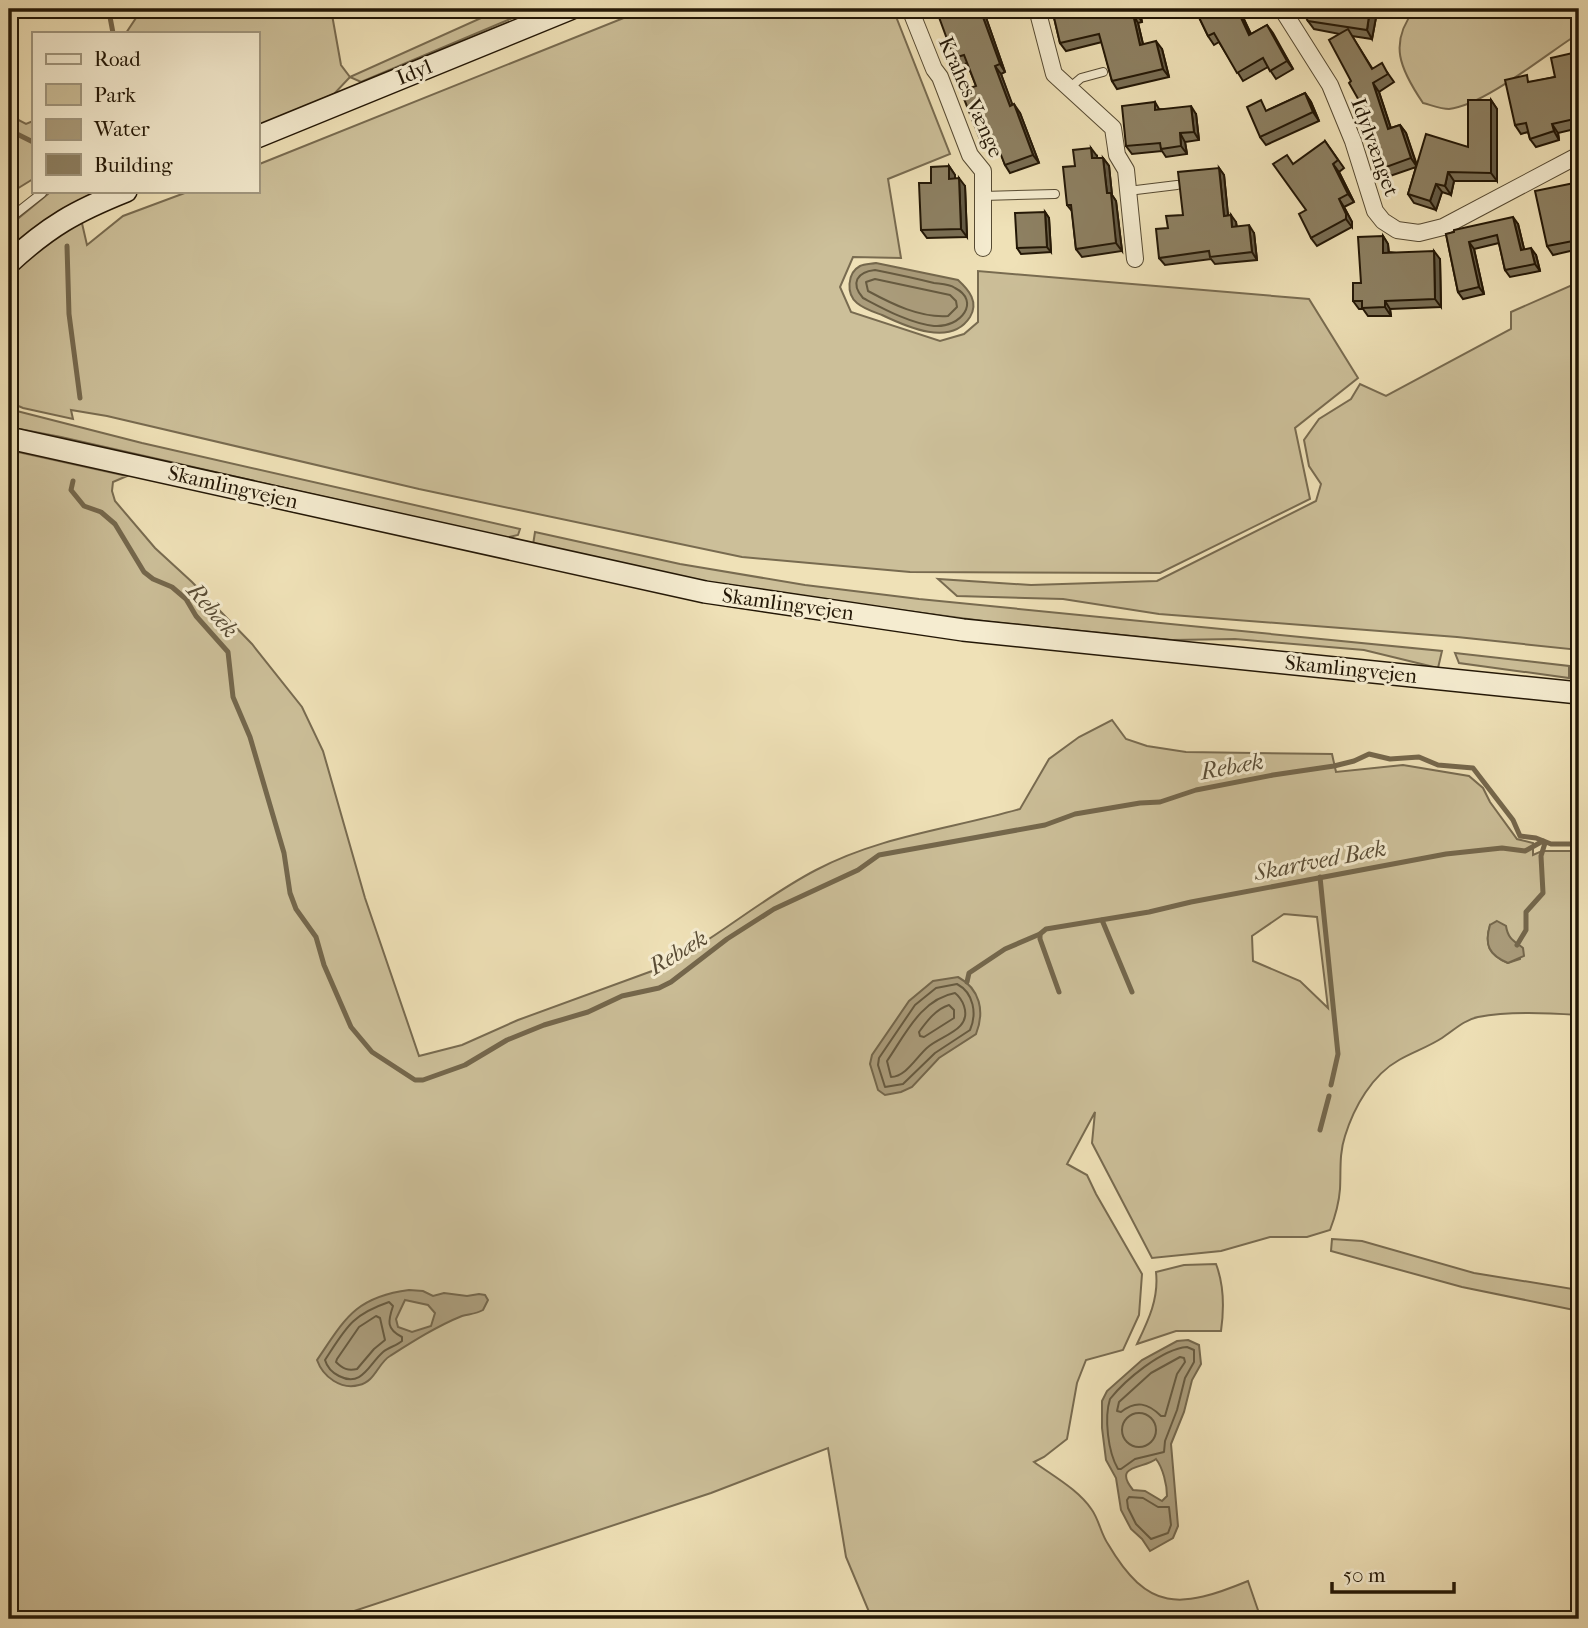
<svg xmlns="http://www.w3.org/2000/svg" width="1588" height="1628" viewBox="0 0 1588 1628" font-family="'IM FELL French Canon',serif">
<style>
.green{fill:#ccbf99;stroke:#786b50;stroke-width:2;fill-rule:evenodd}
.water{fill:#aa9c7b;stroke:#74674c;stroke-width:2;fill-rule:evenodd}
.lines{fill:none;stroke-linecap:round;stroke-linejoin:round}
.shore{stroke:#665a40;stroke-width:2}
.stream{stroke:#74674c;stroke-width:5}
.lane-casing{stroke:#564a32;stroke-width:10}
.street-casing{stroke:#564a32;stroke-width:18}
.secondary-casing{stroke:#231706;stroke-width:24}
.lane{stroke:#f5ecd0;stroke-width:8}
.street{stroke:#f5ecd0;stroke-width:16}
.secondary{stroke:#f5ecd0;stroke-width:21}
.wall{fill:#796e54;stroke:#231706;stroke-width:2}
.shaded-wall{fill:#635a45;stroke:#231706;stroke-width:2}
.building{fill:#8d8062;stroke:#231706;stroke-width:2}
.labels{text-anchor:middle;stroke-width:6;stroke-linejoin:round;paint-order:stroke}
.street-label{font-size:21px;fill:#231706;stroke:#f5ecd0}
.water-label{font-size:23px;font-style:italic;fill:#594c35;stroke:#f5ecd0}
</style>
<rect width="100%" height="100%" fill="#efe1b7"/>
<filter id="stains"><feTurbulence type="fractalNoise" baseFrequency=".00286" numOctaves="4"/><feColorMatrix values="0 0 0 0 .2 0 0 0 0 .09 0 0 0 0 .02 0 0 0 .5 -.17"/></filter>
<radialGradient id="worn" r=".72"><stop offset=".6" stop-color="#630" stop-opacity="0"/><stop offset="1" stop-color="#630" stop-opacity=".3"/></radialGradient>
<!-- green -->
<g class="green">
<polygon points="155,9 331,9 341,65 350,77 501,9 534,9 361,82 350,77 334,94 257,128 257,33 126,33 140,12"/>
<polygon points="646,9 893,9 950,154 888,179 901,258 853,257 840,287 851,312 940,341 964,334 978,322 978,271 1309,299 1358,378 1295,428 1310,499 1160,573 910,572 742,557 419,489 107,416 71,410 73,419 23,408 9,402 9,277 19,264 81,219 87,245 123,216 190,191 257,191 257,165"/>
<path d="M1415,9H1579V38H1572C1543,57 1482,106 1449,109C1441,109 1431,105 1423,103C1400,69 1388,43 1415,9Z"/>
<polygon points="9,115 26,124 33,121 33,179 12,192 18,201 17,205 9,213"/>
<polygon points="47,191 107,191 9,250 9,226 48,194"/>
<polygon points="1579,282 1579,650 1457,637 1159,614 1063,599 957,596 938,579 1031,585 1157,581 1316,501 1321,484 1309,466 1304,440 1319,419 1351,399 1360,384 1386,396 1511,329 1511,312"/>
<polygon points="9,409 142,443 520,529 518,535 505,538 61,437 9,427"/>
<path d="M9,450L127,476L113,482L112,491L115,501L155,548L192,582L252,644L302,707L323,751L365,898L419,1056L462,1045L518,1020L663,967C716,939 762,898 816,870C880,836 951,829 1020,809L1049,759L1079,737L1112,720L1126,739L1147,746L1186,752L1332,754L1336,772L1403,765L1469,776L1483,788L1490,802L1517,839L1533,843V855L1542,851H1579V1015C1547,1013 1510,1011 1478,1017C1464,1020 1454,1030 1442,1038C1428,1047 1413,1052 1399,1060C1372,1075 1354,1107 1345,1136C1339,1154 1341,1171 1340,1189C1339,1203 1335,1217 1330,1230L1307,1237H1270L1221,1251L1152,1258L1092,1143L1095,1112L1067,1164L1087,1175L1096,1194L1142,1274L1139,1315L1123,1350L1086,1360L1077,1383L1067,1439L1044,1457L1034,1462C1053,1476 1079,1490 1092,1510C1099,1520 1101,1534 1108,1544C1148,1612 1180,1609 1248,1581L1261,1619H872L846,1557L828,1448L711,1493L330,1619H9ZM1284,914L1317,917L1328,1008L1300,981L1253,961L1252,936ZM1490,925L1507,934L1513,942L1520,946V959L1508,963C1489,955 1484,945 1490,925Z"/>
<polygon points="535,532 680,564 805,585 919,599 1442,651 1438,668 1364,650 1235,639 1172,640 991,622 740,589 533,545"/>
<polygon points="1455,653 1569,666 1569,678 1459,663"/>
<polygon points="1332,1239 1362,1241 1474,1273 1579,1290 1579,1311 1462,1287 1331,1251"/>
<path d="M1216,1264C1224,1285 1224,1310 1221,1331H1176L1137,1344C1148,1321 1159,1299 1156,1272L1184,1265Z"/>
</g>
<!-- water -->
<g class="water">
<path d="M876,263L958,280C969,290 979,302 970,317C951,347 907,327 882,315C874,312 864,309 857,303C846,294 847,273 860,266C864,264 871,264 876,263Z"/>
<path d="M1497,921L1506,926C1508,939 1514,941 1523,948L1524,956L1508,963C1489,955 1484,945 1490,925Z"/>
<path d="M958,977C980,989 985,1011 976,1034L939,1058L912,1087L901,1092L885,1095L878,1090L870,1064L872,1055L909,1001L933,981Z"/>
<path d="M409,1290L423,1291L433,1296L444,1293L467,1296L479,1294L485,1295L488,1300L483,1310C476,1314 469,1314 462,1316C437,1326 412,1342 390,1356C378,1363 375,1382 359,1385C341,1390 323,1377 317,1360C345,1319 355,1297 409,1290ZM405,1300L428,1305L435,1313L431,1326L412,1332L398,1327L396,1319Z"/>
<path d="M1188,1340L1199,1345L1201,1364L1192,1380L1184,1412L1171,1444L1178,1526L1173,1538L1150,1551L1142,1539L1131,1529L1121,1510L1116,1478L1106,1460L1102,1428V1401L1107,1391L1142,1360L1177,1341ZM1156,1459C1163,1468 1167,1485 1167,1496L1162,1501L1145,1491L1133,1490C1112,1464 1144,1469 1156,1459Z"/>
</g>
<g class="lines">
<!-- shore -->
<g class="shore">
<path d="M875,270C895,274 914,278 934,283C940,284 949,284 955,288C981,301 961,328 934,326C909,323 884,309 863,298C850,283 857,272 875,270Z"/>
<path d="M875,279L950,295L956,301L957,307L948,316C920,318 892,304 868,291L866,282Z"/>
<path d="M957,984C974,993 977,1014 970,1030L935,1053L903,1084L885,1087L878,1065L879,1058L915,1005L936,988Z"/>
<path d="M955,993C960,997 962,1000 964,1006C972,1030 942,1035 928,1047C917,1056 906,1077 891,1077L887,1061C905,1035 921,999 955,993Z"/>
<path d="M949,1005L954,1010V1018L924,1037L920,1036L919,1032C927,1021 936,1009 949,1005Z"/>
<path d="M389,1302L393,1306C388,1321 386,1329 402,1337V1341C396,1346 389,1347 383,1352C369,1364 362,1388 339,1376C333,1373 327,1367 325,1360C346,1328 351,1315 389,1302Z"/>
<path d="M376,1316L380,1318L385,1340L374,1349L357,1369C348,1371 343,1369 336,1362L337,1359L359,1327Z"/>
<path d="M1187,1347L1194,1350V1362L1185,1378L1177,1410L1165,1441L1164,1452L1135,1459L1121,1469H1118C1108,1452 1104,1418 1110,1399C1125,1380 1162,1349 1187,1347Z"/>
<path d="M1180,1357L1184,1358L1185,1362L1177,1374L1165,1416H1161C1148,1403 1136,1400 1121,1412L1117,1411L1119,1402L1151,1373Z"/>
<circle cx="1139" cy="1430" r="17"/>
<polygon points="1129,1497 1143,1498 1158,1507 1169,1507 1171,1525 1168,1533 1151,1539 1136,1524 1128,1508 1127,1500"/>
</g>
<!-- stream -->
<g class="stream">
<polyline points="113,33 110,17 118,9"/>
<polyline points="9,130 33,142"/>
<polyline points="67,246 69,314 80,398"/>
<polyline points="73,481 71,490 84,506 101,512 115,524 144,572 153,579 172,587 186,599 196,616 228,652 233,697 250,737 284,853 290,893 296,909 316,937 324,965 351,1027 372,1052 415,1080 423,1080 465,1065 507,1040 544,1025 588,1012 622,996 659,988 671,982 727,939 774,909 858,870 879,855 1045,825 1075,814 1140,803 1160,802 1196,790 1273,775 1334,766 1354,761 1369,754 1390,759 1419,757 1438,765 1473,768 1513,820 1520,836 1536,838 1551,844 1579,844"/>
<polyline points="1320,877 1338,1054 1331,1085"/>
<polyline points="1102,920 1132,992"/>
<polyline points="1040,934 1040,939 1059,992"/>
<polyline points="1517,945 1526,930 1526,912 1543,893 1541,856 1545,843"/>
<polyline points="967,982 969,973 1005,949 1040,934 1046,929 1149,912 1191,902 1446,854 1502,848 1525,851 1543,841"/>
<polyline points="1320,1130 1329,1096"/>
</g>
<defs>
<g id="lane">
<polyline points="1068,89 1081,78 1103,72"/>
<polyline points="1128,191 1177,185"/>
<polyline points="983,196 1055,194"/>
<polyline points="9,219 42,193"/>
</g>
<g id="street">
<polyline points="910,9 934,69 940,77 970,155 983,171 983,248"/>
<polyline points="1037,9 1054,74 1113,128 1117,155 1126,170 1135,259"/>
<polyline points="1282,9 1330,85 1353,141 1375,211 1383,221 1397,230 1419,233 1443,227 1579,155"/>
</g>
<g id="secondary">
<polyline points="257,137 570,9"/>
<path d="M9,263C49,226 76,211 126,191"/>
<polyline points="9,438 705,592 963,630 1579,693"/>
</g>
</defs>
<!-- lane casing -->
<use href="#lane" class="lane-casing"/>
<!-- street casing -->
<use href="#street" class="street-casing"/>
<!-- secondary casing -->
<use href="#secondary" class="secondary-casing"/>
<!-- lane -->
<use href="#lane" class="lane"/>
<!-- street -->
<use href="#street" class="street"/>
<!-- secondary -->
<use href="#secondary" class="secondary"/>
</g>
<!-- wall -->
<g class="wall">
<polygon points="983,9 1005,72 1001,74 1012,105 1020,113 1039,163 1010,173 1005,165 1001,154 993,157 979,137 976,86 967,63 959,66 954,58"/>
<polygon points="1052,9 1139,9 1142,22 1138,23 1143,44 1162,49 1169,77 1117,89 1112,81 1102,42 1066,51 1060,43"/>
<polygon points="1195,9 1249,9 1241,13 1251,34 1267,25 1293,69 1276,79 1268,67 1243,81 1219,42 1214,45 1208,36"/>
<polygon points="1377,12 1372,39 1352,36 1372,68 1387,72 1394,82 1379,92 1391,128 1400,125 1406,133 1417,165 1468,147 1491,100 1497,109 1497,181 1454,181 1451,195 1442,192 1436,210 1414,203 1408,194 1416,167 1384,178 1378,170 1361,104 1351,81 1340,34 1314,29 1308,21"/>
<polygon points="1577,52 1579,56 1579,128 1558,133 1559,140 1536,147 1530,139 1528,132 1521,134 1515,125 1531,82 1555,77"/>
<polygon points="1305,93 1311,102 1319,121 1266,145 1260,137 1268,110"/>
<polygon points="1155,102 1159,109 1196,114 1199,140 1185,142 1187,154 1166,157 1162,151 1132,154 1126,146"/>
<polygon points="1325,141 1344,168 1339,172 1354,202 1344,207 1352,222 1352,227 1317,246 1311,238 1306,210"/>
<polygon points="1097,156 1097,158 1103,158 1109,166 1112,195 1116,201 1122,251 1082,257 1076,249 1072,211 1067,205 1075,166"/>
<polygon points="949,166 955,175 955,178 965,186 967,237 927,238 921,230 931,183"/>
<polygon points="1219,168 1224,175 1228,216 1236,222 1237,227 1254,233 1257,260 1215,264 1211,259 1165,265 1159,258 1168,228 1183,215"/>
<polygon points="1579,182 1579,245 1578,245 1579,249 1553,255 1547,246"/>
<polygon points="1045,212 1049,218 1051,252 1021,254 1017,248"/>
<polygon points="1518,224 1524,249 1536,255 1540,271 1510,277 1505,270 1499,243 1474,249 1484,294 1463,299 1458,292 1446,234"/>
<polygon points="1383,236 1388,244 1389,252 1440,259 1441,307 1390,309 1391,316 1368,316 1363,309 1359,309 1353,301"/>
</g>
<!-- shaded-wall -->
<g class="shaded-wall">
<polygon points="980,9 983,9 1005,72 1000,64"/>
<polygon points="1136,9 1139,9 1142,22 1137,14"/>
<polygon points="1237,9 1241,13 1255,43 1249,35"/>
<polygon points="1370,9 1375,9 1377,12 1372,39 1367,30"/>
<polygon points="1133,14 1138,23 1145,53 1140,45"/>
<polygon points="1267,25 1273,33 1293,69 1287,61"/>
<polygon points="1156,41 1162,49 1169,77 1163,69"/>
<polygon points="995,66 1001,74 1016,114 1010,106"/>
<polygon points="1373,83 1379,92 1394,138 1388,129"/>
<polygon points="1305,93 1311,102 1319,121 1313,112"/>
<polygon points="1491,100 1497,109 1497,181 1491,173"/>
<polygon points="1014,104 1020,113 1039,163 1033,155"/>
<polygon points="1191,106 1196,114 1199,140 1194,132"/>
<polygon points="1552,124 1558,133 1559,140 1554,131"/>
<polygon points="1400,125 1406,133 1417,167 1411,158"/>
<polygon points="1180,133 1185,142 1187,154 1181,146"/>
<polygon points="1091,148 1097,156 1098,167 1092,158"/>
<polygon points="1103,158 1109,166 1112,195 1116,201 1122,251 1116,243 1107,193"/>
<polygon points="1333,164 1339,172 1354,202 1348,194"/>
<polygon points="949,166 955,175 955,187 949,179"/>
<polygon points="1219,168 1224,175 1229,224 1224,216"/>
<polygon points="1448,172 1454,181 1451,195 1445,186"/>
<polygon points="959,178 965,186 967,237 961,229"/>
<polygon points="1436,184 1442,192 1436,210 1430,201"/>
<polygon points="1339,199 1344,207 1352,222 1352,227 1346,219"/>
<polygon points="1045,212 1049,218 1051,252 1047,247"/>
<polygon points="1231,215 1236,222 1237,234 1232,227"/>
<polygon points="1513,217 1518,224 1526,257 1521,250"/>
<polygon points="1249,225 1254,233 1257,260 1252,252"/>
<polygon points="1383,236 1388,244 1389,261 1383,253"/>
<polygon points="1469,242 1474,249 1484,294 1479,287"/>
<polygon points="1531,248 1536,255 1540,271 1535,264"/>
<polygon points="1434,251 1440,259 1441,307 1435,299"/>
<polygon points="1385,301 1390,309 1391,316 1385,307"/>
</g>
<!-- building -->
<g class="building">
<polygon points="936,9 980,9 1000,64 995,66 1010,106 1014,104 1033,155 1005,165 997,145 987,149 981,136 979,137 961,91 976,86 964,55 954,58"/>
<polygon points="1052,9 1136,9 1137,14 1133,14 1140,45 1156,41 1163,69 1112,81 1099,34 1060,43"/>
<polygon points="1195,9 1237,9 1249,35 1267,25 1287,61 1270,71 1263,58 1237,73 1214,33 1208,36"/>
<polygon points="1301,9 1370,9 1367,30 1308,21"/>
<polygon points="1348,29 1372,69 1382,63 1388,74 1373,83 1388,129 1400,125 1411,158 1378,170 1356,106 1361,104 1349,83 1351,81 1329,40"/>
<polygon points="1577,52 1577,56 1579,56 1579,118 1552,124 1554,131 1530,139 1526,123 1515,125 1505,80 1527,75 1528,82 1555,77 1551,58"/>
<polygon points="1305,93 1313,112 1260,137 1247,107 1261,100 1266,111"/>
<polygon points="1468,100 1491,100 1491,173 1448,172 1445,186 1436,184 1430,201 1408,194 1426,134 1468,147"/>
<polygon points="1155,102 1155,110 1191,106 1194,132 1180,133 1181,146 1161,149 1160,143 1126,146 1122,106"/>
<polygon points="1325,141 1338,160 1333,164 1348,194 1339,199 1346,214 1346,219 1311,238 1299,214 1306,210 1273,164 1287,155 1293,164"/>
<polygon points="1091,148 1092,158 1103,158 1107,193 1111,193 1116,243 1076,249 1071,205 1067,205 1063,167 1075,166 1073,150"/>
<polygon points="949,166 949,179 959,178 961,229 921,230 919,183 931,183 931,167"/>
<polygon points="1219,168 1224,216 1231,215 1232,227 1249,225 1252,252 1210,257 1209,251 1159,258 1156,229 1168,228 1166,216 1183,215 1178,172"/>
<polygon points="1579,182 1579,236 1572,237 1573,241 1547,246 1535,191"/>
<polygon points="1045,212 1047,247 1017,248 1015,213"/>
<polygon points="1513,217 1521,250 1531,248 1535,264 1505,270 1497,235 1469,242 1479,287 1458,292 1446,234 1454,232 1454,230"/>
<polygon points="1383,236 1383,253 1434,251 1435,299 1385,301 1385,307 1362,308 1362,301 1353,301 1353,283 1361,283 1358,237"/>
</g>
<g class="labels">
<!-- street labels -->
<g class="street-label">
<text transform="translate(414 72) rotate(-22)" y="7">Idyl</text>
<text transform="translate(971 97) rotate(66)" y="7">Krahes Vænge</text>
<text transform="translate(1375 147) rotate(70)" y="7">Idylvænget</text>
<text transform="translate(233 487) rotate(13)" y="7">Skamlingvejen</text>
<text transform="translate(788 604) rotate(8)" y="7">Skamlingvejen</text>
<text transform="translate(1351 669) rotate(6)" y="7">Skamlingvejen</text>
</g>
<!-- water labels -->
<g class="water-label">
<text transform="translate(213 610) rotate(49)" y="8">Rebæk</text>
<text transform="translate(1232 766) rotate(-10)" y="8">Rebæk</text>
<text transform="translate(1320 860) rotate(-11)" y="8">Skartved Bæk</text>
<text transform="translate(678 952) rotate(-31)" y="8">Rebæk</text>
</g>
</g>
<!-- margin -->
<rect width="1588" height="1628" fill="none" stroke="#efe1b7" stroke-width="35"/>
<rect x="10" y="10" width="1567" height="1607" fill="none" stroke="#231706" stroke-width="3.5"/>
<rect x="18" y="18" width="1553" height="1593" fill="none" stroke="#231706" stroke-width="2"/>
<!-- legend -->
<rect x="32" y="32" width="228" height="161" fill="#f5ecd0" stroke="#a1977f" stroke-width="2"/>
<rect x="46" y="54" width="35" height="10" fill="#f5ecd0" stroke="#a1977f" stroke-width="2"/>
<text x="94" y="66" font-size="21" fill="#231706">Road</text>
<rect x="46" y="84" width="35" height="21" fill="#ccbf99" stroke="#a1977f" stroke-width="2"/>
<text x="94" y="102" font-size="21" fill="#231706">Park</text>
<rect x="46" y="119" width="35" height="21" fill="#aa9c7b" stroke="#a1977f" stroke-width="2"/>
<text x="94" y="136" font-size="21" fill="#231706">Water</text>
<rect x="46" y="154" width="35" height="21" fill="#8d8062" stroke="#a1977f" stroke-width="2"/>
<text x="94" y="172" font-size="21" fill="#231706">Building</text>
<!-- scale -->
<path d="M1332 1582v10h122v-10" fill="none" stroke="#231706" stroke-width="3.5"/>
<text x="1343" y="1582" font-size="21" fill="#231706" stroke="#f5ecd0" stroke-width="5" paint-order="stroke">50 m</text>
<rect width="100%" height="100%" filter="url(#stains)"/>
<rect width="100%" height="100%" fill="url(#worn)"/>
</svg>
